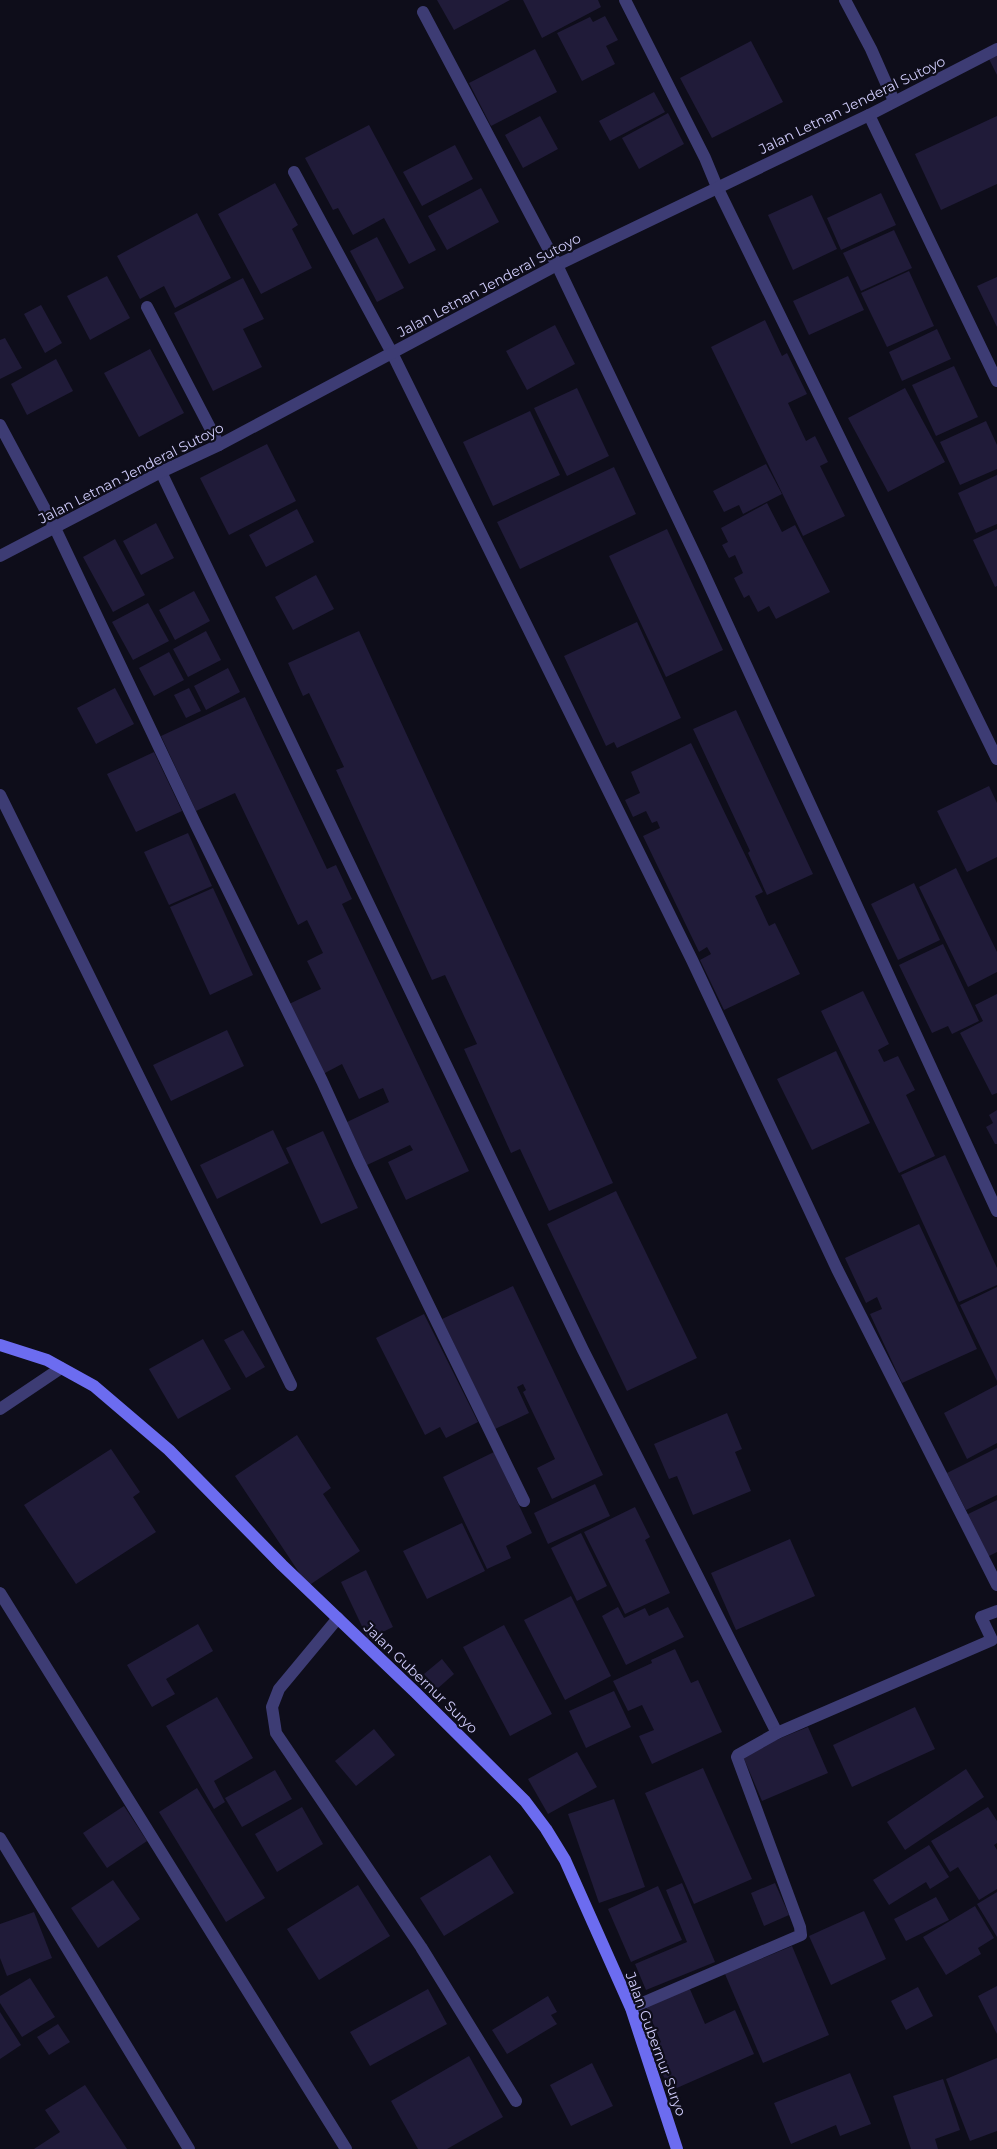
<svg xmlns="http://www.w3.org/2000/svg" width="997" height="2149" viewBox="0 0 997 2149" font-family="Montserrat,sans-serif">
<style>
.building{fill:#201b39}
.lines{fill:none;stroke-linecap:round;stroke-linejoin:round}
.service{stroke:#3d3c74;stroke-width:12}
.minor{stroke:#3d3c74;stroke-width:12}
.secondary{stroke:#6c6cf0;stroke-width:12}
.labels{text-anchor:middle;stroke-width:4.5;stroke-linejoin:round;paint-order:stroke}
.street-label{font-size:14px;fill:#cfcbfa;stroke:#0e0d1a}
</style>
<rect width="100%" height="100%" fill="#0e0d1a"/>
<!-- building -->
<g class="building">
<polygon points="437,0 510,0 454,30"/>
<polygon points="523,0 598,0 601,7 542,38"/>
<polygon points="605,16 618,40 606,46 615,64 582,81 557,33 590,17 593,22"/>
<polygon points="751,41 783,102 712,138 680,78"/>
<polygon points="535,49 557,92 491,126 469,83"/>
<polygon points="997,53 997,75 988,57"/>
<polygon points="654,92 665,112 610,141 599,121"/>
<polygon points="668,113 684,144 639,169 622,138"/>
<polygon points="540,116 558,149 523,168 505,135"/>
<polygon points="997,116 997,184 941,210 915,154"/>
<polygon points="369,125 436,250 409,264 384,218 353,235 338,208 333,210 305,158"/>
<polygon points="455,145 473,179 422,206 403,172"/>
<polygon points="275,183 298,225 292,229 312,268 261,294 218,214"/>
<polygon points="481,188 499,222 447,250 428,216"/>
<polygon points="881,193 896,225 841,250 827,218"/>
<polygon points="812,195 837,249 793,270 768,215"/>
<polygon points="197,213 231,278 175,308 164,286 140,299 117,256"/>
<polygon points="894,230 912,268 861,291 843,253"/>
<polygon points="377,237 404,288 377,302 350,251"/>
<polygon points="909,271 934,326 887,347 861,293"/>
<polygon points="107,276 130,318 90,340 67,296"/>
<polygon points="848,276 864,310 809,335 793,301"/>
<polygon points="997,277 997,327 977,286"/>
<polygon points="243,278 264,319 243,329 262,367 213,391 174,313"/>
<polygon points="41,305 62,343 45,353 24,314"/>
<polygon points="765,320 782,356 787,353 807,394 788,403 806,441 815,436 828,462 820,466 845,516 803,536 711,347"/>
<polygon points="555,325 575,364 527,390 506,351"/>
<polygon points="937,329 951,359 902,381 889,352"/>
<polygon points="5,338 22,368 0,379 0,340"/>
<polygon points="150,349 184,413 139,437 104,373"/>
<polygon points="56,359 73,391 27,415 11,384"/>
<polygon points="954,366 978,417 936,436 912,385"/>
<polygon points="577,388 609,456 567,476 534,408"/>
<polygon points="905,388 945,462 888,492 848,418"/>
<polygon points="530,411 560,475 493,506 463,442"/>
<polygon points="986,421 997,445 997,469 960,485 940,442"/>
<polygon points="267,444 296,501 229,535 200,478"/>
<polygon points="766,464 782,494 743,514 739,505 724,512 713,491"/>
<polygon points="614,467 636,514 520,569 497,522"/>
<polygon points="997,475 997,524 976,533 958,493"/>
<polygon points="767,503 782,532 795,525 830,592 776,619 769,606 758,612 749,595 744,598 734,578 743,573 735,555 729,558 722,545 728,542 721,528"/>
<polygon points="297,509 314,542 266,567 249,535"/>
<polygon points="156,523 174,558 141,575 123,541"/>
<polygon points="667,529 723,650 666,677 609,556"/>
<polygon points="997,529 997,586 995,587 973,540"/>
<polygon points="115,539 145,595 113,612 83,557"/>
<polygon points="316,575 334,609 293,630 275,597"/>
<polygon points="194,591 210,621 175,640 159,610"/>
<polygon points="148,603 169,641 133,660 112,622"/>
<polygon points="637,622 681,718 617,748 614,742 606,746 564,656"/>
<polygon points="206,631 221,660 188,677 173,649"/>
<polygon points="359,631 613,1183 549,1211 520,1149 511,1153 464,1049 477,1044 445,975 432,980 336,770 344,767 309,693 303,696 288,663"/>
<polygon points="169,652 184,680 154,696 139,668"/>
<polygon points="228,668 240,692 206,710 194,686"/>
<polygon points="115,688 134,724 96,744 77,708"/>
<polygon points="189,688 201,711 186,718 174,695"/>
<polygon points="245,697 327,869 336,865 352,899 342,904 469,1171 406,1200 388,1162 413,1150 410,1145 367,1165 347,1122 389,1102 383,1088 359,1099 342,1064 323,1074 289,1004 321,989 307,961 323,953 307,920 298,925 235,793 196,811 161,736"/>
<polygon points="736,710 813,874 767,895 748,853 750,851 693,729"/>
<polygon points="691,743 763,892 755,896 769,926 775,923 800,974 724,1010 700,960 711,954 707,947 699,952 643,836 660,828 657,821 652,823 646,811 633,817 625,800 640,793 631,772"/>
<polygon points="154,752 182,811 136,832 107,774"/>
<polygon points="989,786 997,803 997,857 967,872 937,811"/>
<polygon points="188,833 212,886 169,905 144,852"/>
<polygon points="956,868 997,952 997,972 968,987 919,887"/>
<polygon points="914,883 940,940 898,960 871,904"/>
<polygon points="213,888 253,975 210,995 170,907"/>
<polygon points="943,944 979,1021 952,1034 948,1026 932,1033 899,965"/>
<polygon points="863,991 889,1044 878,1050 884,1062 898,1056 915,1090 906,1095 935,1156 899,1173 821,1011"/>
<polygon points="997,994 997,1093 992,1095 960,1033 983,1021 975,1005"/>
<polygon points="227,1030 244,1066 171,1101 153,1065"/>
<polygon points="836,1051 870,1123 812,1150 777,1079"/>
<polygon points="997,1110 997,1144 995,1144 986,1127 993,1123 989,1115"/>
<polygon points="273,1130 289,1163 217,1199 200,1165"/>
<polygon points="323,1131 358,1208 321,1224 286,1148"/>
<polygon points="945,1155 997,1268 997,1285 959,1302 901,1175"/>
<polygon points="616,1191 697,1358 627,1391 547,1224"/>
<polygon points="919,1224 977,1349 902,1383 870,1314 882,1309 877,1297 866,1303 845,1258"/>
<polygon points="513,1286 603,1475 552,1499 537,1468 555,1459 523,1392 526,1390 523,1384 517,1387 529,1413 495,1429 442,1319"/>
<polygon points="997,1287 997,1381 960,1305"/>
<polygon points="424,1314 478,1422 446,1438 440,1427 425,1435 376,1338"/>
<polygon points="243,1330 265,1367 246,1378 224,1340"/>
<polygon points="203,1339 231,1389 178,1419 149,1369"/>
<polygon points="997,1385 997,1443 967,1459 944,1413"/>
<polygon points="727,1413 742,1449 735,1452 751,1491 693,1515 677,1476 669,1479 654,1444"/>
<polygon points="297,1435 331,1488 323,1494 360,1551 308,1586 235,1476"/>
<polygon points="997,1448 997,1495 966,1510 947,1473"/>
<polygon points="111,1449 140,1492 133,1497 156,1532 76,1584 24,1505"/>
<polygon points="494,1452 532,1533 506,1546 511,1558 487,1569 443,1477"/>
<polygon points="595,1484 610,1516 548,1544 534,1513"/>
<polygon points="997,1500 997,1552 985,1558 964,1516"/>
<polygon points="635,1507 650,1537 645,1540 670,1593 625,1614 584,1532"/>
<polygon points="462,1523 485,1571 427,1599 403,1551"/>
<polygon points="581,1533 607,1586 577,1601 551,1548"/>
<polygon points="790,1539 815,1596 736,1630 711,1573"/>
<polygon points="366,1570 393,1627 368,1639 341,1582"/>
<polygon points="571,1596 611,1676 565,1700 524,1620"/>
<polygon points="618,1607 624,1618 645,1608 649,1616 668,1607 684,1637 626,1665 602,1616"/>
<polygon points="198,1624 213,1651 166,1679 175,1694 152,1707 127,1665"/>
<polygon points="504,1625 552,1714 510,1736 463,1647"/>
<polygon points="675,1649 691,1683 698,1680 722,1732 652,1764 639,1736 654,1730 642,1705 628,1711 613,1681 652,1663 651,1660"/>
<polygon points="442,1659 454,1674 437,1689 424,1674"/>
<polygon points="614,1691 631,1727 586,1748 569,1711"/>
<polygon points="217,1697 253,1758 214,1781 225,1802 214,1809 166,1726"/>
<polygon points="915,1707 935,1749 852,1787 833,1745"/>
<polygon points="808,1727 828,1773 762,1801 742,1754"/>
<polygon points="374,1729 395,1755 356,1786 335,1761"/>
<polygon points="577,1752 597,1787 548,1814 528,1779"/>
<polygon points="703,1768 752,1879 694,1904 645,1793"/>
<polygon points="966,1769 984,1797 905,1850 887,1822"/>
<polygon points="275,1770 292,1799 242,1827 225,1798"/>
<polygon points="197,1788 265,1898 226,1922 159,1812"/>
<polygon points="614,1799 645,1887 599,1903 568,1814"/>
<polygon points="124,1806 147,1841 107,1868 83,1833"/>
<polygon points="302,1807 323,1844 277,1872 255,1834"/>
<polygon points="988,1807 997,1821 997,1843 994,1845 997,1850 997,1889 979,1900 958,1867 950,1872 931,1841"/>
<polygon points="929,1845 949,1877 930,1889 926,1882 889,1905 873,1880"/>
<polygon points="490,1855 514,1893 444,1936 420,1898"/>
<polygon points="113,1880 140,1919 98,1948 71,1908"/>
<polygon points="682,1883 715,1962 646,1990 635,1964 687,1942 666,1890"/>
<polygon points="775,1883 789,1915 764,1926 751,1893"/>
<polygon points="358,1885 390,1936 319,1980 287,1929"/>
<polygon points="658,1886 682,1940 631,1962 608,1909"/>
<polygon points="997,1892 997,1937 977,1904"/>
<polygon points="936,1897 949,1920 906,1941 894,1919"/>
<polygon points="975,1906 994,1938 978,1948 981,1954 946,1975 923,1937"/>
<polygon points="864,1911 886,1959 831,1985 809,1936"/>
<polygon points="34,1912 52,1958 7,1976 0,1958 0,1924"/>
<polygon points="792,1946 829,2035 763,2063 725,1974"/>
<polygon points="30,1978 55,2017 22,2037 0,2003 0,1996"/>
<polygon points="997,1986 997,2034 978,1996"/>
<polygon points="689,1987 705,2024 735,2010 754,2054 670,2091 651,2047 661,2042 645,2005"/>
<polygon points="918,1987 933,2016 906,2030 891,2001"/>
<polygon points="428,1989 447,2024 370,2066 350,2032"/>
<polygon points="548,1996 557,2012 551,2015 557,2024 507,2054 492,2030"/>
<polygon points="0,2012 21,2045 0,2059"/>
<polygon points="58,2024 70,2042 49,2055 37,2037"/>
<polygon points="469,2056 503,2117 447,2149 418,2149 391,2101"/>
<polygon points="997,2058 997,2131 970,2141 946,2079"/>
<polygon points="592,2063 613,2106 571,2126 550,2085"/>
<polygon points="850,2073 871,2124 840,2136 836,2125 791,2144 774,2103"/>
<polygon points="943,2079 960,2130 935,2139 938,2149 911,2149 893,2096"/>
<polygon points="85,2085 127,2149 34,2149 60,2132 45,2110"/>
</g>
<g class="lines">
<!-- service -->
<g class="service">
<polyline points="0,1409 61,1368"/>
<polyline points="0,1593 346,2149"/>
<polyline points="0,1838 189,2149"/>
</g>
<!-- minor -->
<g class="minor">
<polyline points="625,0 705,158 717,187 997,759"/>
<polyline points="845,0 871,49 894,101"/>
<polyline points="423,12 557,265 700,565 997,1211"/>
<polyline points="869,115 997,381"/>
<polyline points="294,172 392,353 692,960 837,1269 997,1585"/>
<polyline points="147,307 219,445"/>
<polyline points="0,425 55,528 196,825 322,1081 359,1162 524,1501"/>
<polyline points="161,472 583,1350 777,1733"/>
<polyline points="0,556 161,472 219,445 557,265 869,115 997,49"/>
<polyline points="0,795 291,1385"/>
<polyline points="338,1618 279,1689 272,1707 276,1733 421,1947 516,2101"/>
<polyline points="631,2008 801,1935 800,1927 737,1757 738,1755 777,1733 992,1640 981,1617 997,1611"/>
</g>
<!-- secondary -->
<polyline class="secondary" points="0,1345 47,1360 94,1386 169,1450 282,1565 415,1692 525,1801 546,1829 565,1860 631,2008 677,2149"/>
</g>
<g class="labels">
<!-- street labels -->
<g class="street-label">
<text transform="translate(852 105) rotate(-26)" y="5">Jalan Letnan Jenderal Sutoyo</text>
<text transform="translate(489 285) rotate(-28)" y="5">Jalan Letnan Jenderal Sutoyo</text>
<text transform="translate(131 473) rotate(-27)" y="5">Jalan Letnan Jenderal Sutoyo</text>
<text transform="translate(421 1678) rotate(44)" y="5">Jalan Gubernur Suryo</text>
<text transform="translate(656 2044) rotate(70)" y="5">Jalan Gubernur Suryo</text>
</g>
</g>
</svg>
